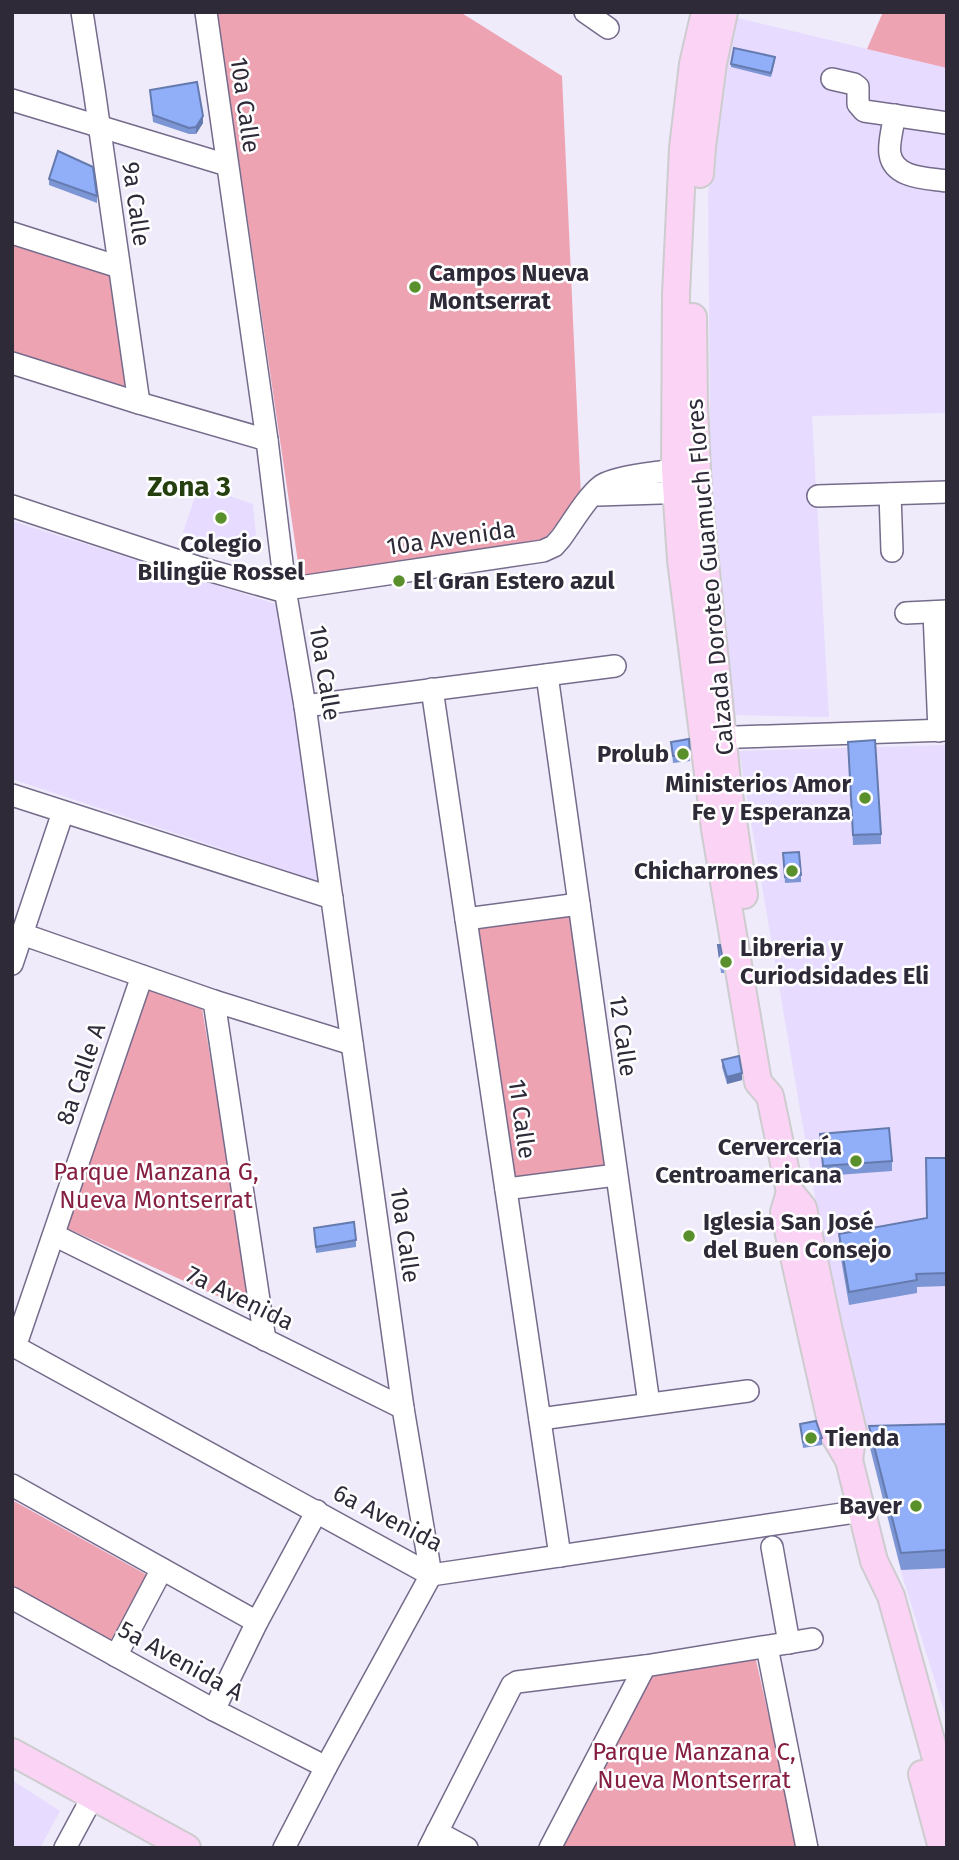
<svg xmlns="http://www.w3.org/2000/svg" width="959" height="1860" viewBox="0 0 959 1860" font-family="'Fira Sans',sans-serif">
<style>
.built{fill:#e7dcff}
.green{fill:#eea3b3}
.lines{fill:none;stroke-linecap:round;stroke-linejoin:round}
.minor-casing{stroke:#756b8b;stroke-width:24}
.major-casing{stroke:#cdcccf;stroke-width:30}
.minor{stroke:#fff;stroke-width:21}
.major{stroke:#fbd3f4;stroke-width:26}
.wall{fill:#7c96d5}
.shaded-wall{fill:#657aae}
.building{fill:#90aff8;stroke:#657aae;stroke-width:2}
.poi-dot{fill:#5a902b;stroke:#fff;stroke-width:2.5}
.labels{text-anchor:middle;stroke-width:5;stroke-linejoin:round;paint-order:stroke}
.street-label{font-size:24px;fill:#2e2a38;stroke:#fff}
.poi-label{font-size:24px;font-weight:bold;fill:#2e2a38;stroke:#fff;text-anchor:start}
.park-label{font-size:24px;fill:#851e41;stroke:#fff}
.quarter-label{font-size:28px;font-weight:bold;fill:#253f0e;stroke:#fff}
</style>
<rect width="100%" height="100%" fill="#efebfa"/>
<!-- built -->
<g class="built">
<polygon points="734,17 947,68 947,413 812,416 829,717 730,715 711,536 708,195 727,37"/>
<polygon points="199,486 253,504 257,547 255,551 248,555 183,532"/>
<polygon points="12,521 282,606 318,881 12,779"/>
<polygon points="947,745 947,1720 902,1575 826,1262 739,751"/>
<polygon points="12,1780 60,1811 40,1848 12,1848"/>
</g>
<!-- green -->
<g class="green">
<polygon points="217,12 460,12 562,76 581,497 544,539 300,576"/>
<polygon points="883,12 947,12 947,68 867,49"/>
<polygon points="12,245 109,276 127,391 12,354"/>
<polygon points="575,909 610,1170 510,1184 471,922"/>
<polygon points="142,983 202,1008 253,1312 64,1227"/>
<polygon points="12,1500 147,1575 111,1640 12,1585"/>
<polygon points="755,1656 799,1848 561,1848 648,1675"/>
</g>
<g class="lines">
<defs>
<g id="minor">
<polyline points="82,12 94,89 139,403"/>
<polyline points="206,12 267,440 284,579"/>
<polyline points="585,12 608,28"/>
<polyline points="832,79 854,84 858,87 858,104 864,111 947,123"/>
<polyline points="12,100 227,165"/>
<path d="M895,115C893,125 888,145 890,154C894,179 928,178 947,181"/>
<polyline points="12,233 119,267"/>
<polyline points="12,363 139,403 267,440"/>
<polyline points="890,494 892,551"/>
<polyline points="598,495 691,492"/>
<polyline points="818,496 947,492"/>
<polyline points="12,506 197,567 278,590"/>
<path d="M293,588L543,551L554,546L561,538C572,523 587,497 601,486C613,476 673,470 691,469"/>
<polyline points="934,612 939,731"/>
<polyline points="906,613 947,611"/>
<polyline points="547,675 649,1404"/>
<polyline points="432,689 560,1556"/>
<polyline points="305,706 615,666"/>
<polyline points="708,738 947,730"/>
<polyline points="12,795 332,898"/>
<polyline points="466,919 579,904"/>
<polyline points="22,934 214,1001 352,1044"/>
<polyline points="12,964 63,812"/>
<polyline points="214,1001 265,1340"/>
<polyline points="506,1189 616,1175"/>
<polyline points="54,1235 403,1408"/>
<polyline points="12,1345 431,1575 862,1511"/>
<polyline points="15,1347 142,976"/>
<polyline points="540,1419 748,1391"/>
<polyline points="12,1485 257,1622"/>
<polyline points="772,1547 789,1643"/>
<polyline points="12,1598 214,1710 326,1767"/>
<polyline points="767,1647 807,1848"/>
<polyline points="116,1656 162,1569"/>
<polyline points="214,1710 257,1622 317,1511"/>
<polyline points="437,1832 467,1848"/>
<polyline points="65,1848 93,1796"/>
<polyline points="284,1848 326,1767 431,1575 403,1408 305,706 286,595"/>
<polyline points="429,1848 512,1685 517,1682 645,1666 812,1639"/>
<polyline points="550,1848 645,1666"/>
</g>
<g id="major">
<polyline points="705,12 693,64 683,148 676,294 675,470 681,560 715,829 758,1082 770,1096 790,1192 803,1208 829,1331 853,1432 849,1460"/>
<polyline points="700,174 702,147 713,63 724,12"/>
<polyline points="693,317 694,405 698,492 727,781 744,895"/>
<polyline points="790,1192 784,1212 834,1435 849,1460 874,1561 891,1596 947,1798"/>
<polyline points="12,1752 187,1848"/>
<polyline points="922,1774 942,1848"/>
</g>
</defs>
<!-- minor casing -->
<use href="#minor" class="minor-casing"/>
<!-- major casing -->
<use href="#major" class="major-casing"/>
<!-- minor -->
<use href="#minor" class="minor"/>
<!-- major -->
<use href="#major" class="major"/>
</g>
<!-- wall -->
<g class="wall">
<polygon points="775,61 771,77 731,67 731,64"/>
<polygon points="150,90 203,123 196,134 189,134 153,122"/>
<polygon points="49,179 97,196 97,203 49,185"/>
<polygon points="671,742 690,754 690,761 673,763"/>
<polygon points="848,742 881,834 881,844 853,845"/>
<polygon points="783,853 801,875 801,882 785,883"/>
<polygon points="718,945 724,966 724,973 721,973"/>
<polygon points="722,1060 742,1080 727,1084 722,1067"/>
<polygon points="820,1134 892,1161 892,1171 823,1176"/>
<polygon points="947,1158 947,1286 917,1287 917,1293 849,1305 839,1247 839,1234 927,1218"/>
<polygon points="314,1228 356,1240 356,1247 316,1253"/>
<polygon points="800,1424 822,1438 822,1445 803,1448"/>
<polygon points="947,1424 947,1568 901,1570 869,1444 869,1426"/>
</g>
<!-- shaded-wall -->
<g class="shaded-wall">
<polygon points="203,116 203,123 196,134 196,127"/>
<polygon points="742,1073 742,1080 727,1084 727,1077"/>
</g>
<!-- building -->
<g class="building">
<polygon points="734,48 775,57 771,73 731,64"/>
<polygon points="197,82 203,116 196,127 189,128 153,115 150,90"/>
<polygon points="58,151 93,167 97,196 49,179"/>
<polygon points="689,739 690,754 673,756 671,742"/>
<polygon points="875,740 881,834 853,835 848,742"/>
<polygon points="799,852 801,875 785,877 783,853"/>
<polygon points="718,945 720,945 724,966 721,967"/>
<polygon points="739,1056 742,1073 727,1077 722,1060"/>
<polygon points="889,1128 892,1161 823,1166 820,1134"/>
<polygon points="926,1158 947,1158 947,1273 916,1274 917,1280 849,1292 839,1234 927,1218"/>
<polygon points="354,1222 356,1240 316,1247 314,1228"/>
<polygon points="816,1421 822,1438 803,1442 800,1424"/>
<polygon points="947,1424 947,1550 901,1553 869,1426"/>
</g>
<!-- markers -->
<g class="poi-dot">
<circle cx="415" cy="287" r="7"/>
<circle cx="221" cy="518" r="7"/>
<circle cx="399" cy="581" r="7"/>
<circle cx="683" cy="754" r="7"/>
<circle cx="865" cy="798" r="7"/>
<circle cx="792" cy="871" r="7"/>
<circle cx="726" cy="962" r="7"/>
<circle cx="856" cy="1161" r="7"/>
<circle cx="689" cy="1236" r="7"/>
<circle cx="811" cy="1438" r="7"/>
<circle cx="916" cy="1506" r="7"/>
</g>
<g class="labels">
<!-- street labels -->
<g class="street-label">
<text transform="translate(245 105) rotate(82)" y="8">10a Calle</text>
<text transform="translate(136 204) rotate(82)" y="8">9a Calle</text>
<text transform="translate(451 538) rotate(-8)" y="8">10a Avenida</text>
<text transform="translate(710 577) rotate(-95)" y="8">Calzada Doroteo Guamuch Flores</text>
<text transform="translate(325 673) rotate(81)" y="8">10a Calle</text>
<text transform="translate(623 1036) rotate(82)" y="8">12 Calle</text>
<text transform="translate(81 1074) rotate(-71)" y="8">8a Calle A</text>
<text transform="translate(522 1119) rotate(82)" y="8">11 Calle</text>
<text transform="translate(405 1235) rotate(82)" y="8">10a Calle</text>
<text transform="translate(240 1298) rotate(26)" y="8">7a Avenida</text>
<text transform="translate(388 1518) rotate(27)" y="8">6a Avenida</text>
<text transform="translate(181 1661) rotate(29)" y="8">5a Avenida A</text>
</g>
<!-- poi labels -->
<g class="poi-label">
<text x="429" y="281">Campos Nueva<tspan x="429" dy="28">Montserrat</tspan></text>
<text x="221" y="552" text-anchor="middle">Colegio<tspan x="221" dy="28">Bilingüe Rossel</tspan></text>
<text x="413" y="589">El Gran Estero azul</text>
<text x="669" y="762" text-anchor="end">Prolub</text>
<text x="851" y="792" text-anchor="end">Ministerios Amor<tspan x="851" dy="28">Fe y Esperanza</tspan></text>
<text x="778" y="879" text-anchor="end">Chicharrones</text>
<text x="740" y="956">Libreria y<tspan x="740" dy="28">Curiodsidades Eli</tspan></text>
<text x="842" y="1155" text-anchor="end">Cervercería<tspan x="842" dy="28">Centroamericana</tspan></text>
<text x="703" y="1230">Iglesia San José<tspan x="703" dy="28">del Buen Consejo</tspan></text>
<text x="825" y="1446">Tienda</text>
<text x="902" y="1514" text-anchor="end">Bayer</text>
</g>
<!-- park labels -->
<g class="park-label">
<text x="156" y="1180">Parque Manzana G,<tspan x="156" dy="28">Nueva Montserrat</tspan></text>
<text x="694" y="1760">Parque Manzana C,<tspan x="694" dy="28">Nueva Montserrat</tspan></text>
</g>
<!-- quarter labels -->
<g class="quarter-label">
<text x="189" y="496">Zona 3</text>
</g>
</g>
<!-- border -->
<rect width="959" height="1860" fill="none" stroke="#2e2a38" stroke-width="28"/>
</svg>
